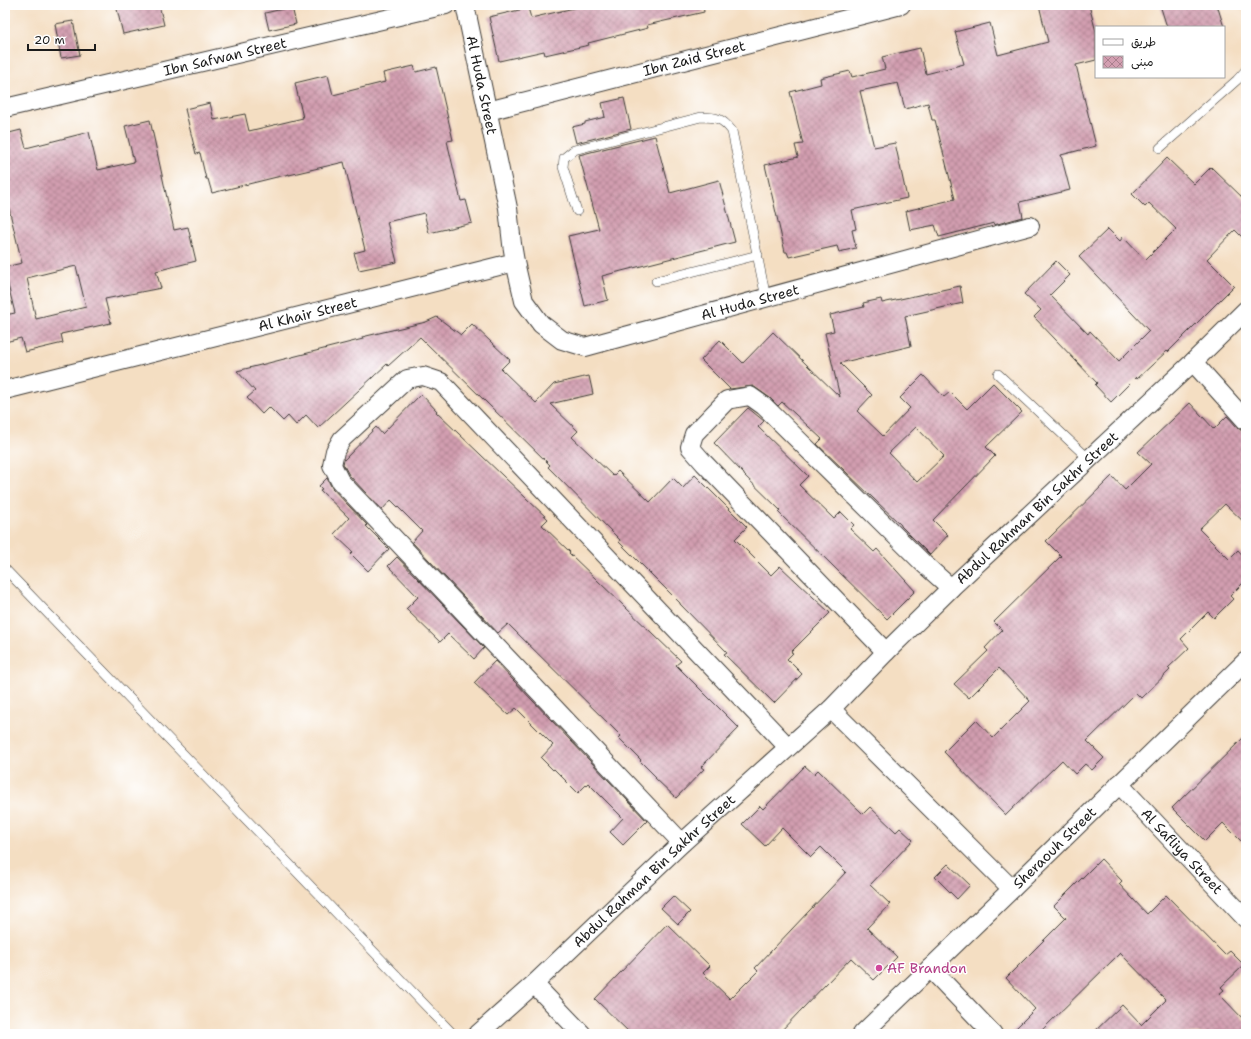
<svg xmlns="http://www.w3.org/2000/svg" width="1251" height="1039" viewBox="0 0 1251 1039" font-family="'Shantell Sans','Playpen Sans Arabic',sans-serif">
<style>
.building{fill:url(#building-cross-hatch);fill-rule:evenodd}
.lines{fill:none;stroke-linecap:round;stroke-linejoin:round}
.service-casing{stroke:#3c3935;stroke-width:10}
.minor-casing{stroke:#3c3935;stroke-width:20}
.service{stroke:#fff;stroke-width:9}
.minor{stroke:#fff;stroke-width:18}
.hotel-dot{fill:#d1479c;stroke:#fff;stroke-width:1.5}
.labels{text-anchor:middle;stroke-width:3;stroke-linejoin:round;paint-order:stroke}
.street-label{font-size:14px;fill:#1c1c1c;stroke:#fff}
.hotel-label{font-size:14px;fill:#b23c85;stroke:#fff;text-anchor:start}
</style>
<defs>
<pattern id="building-cross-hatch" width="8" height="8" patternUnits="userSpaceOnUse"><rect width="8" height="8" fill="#d29eb0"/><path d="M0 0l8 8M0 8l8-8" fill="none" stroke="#aa808e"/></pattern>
</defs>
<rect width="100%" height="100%" fill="#fff"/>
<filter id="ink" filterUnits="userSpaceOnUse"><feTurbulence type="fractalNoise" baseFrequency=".025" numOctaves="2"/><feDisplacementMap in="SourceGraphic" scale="8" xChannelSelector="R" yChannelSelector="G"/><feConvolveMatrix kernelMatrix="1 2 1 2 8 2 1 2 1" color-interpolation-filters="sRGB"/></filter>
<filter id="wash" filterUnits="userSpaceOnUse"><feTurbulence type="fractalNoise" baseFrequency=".012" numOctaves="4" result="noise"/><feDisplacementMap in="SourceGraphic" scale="16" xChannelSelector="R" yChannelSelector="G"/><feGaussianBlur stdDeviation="0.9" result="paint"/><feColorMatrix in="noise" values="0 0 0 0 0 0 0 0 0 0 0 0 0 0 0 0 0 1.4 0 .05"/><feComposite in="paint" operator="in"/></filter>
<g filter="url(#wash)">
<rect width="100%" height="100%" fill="#f4dec2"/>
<g id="blocks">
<!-- building -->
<g class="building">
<polygon points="116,5 159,5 164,25 123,34"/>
<polygon points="587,5 703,5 704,12 647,25 648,28 588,43 589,45 545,55 544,51 499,61 489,17 528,8 531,18"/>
<polygon points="1039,5 1089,5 1096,32 1096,60 1076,65 1096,146 1061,155 1070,190 1020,202 1023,217 994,225 994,223 939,237 935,225 910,230 906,211 955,199 935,120 932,120 928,103 905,109 898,83 860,91 874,147 895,143 907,198 852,210 856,229 852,230 856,248 839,252 837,246 789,257 787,252 785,252 765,165 798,157 795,145 803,144 790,92 821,84 820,78 850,71 852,77 885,69 882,57 920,48 926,74 964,64 955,32 990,23 998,55 1048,42"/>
<polygon points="1160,5 1217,5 1224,27 1167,27"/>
<polygon points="292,7 296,24 269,30 265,13"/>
<polygon points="73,21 80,55 61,58 55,24"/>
<polygon points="414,66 416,72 436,67 453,140 447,141 461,201 466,200 472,223 429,233 424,213 387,222 397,262 359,270 354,253 365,250 344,162 289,175 289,174 212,193 208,179 206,179 200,153 196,154 185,109 210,103 214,120 245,114 249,131 303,118 295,83 328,75 333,95 385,82 383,73"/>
<polygon points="624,98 631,129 576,143 572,127 585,124 585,122 605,117 602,103"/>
<path d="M150,120L174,230L188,227L196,261L156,271L161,288L105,299L111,323L61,334L63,343L25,352L21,338L5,342V315L15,313L5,273V267L22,263L5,192V134L21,130L26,148L89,132L98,170L134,162L125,126ZM76,266L86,307L36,319L27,278Z"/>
<polygon points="655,136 670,193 719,180 735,242 602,276 608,300 585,306 568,236 599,229 579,155"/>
<polygon points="1167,158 1194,184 1211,167 1246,201 1246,241 1235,230 1207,259 1234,286 1168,352 1167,351 1137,379 1136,377 1111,402 1095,385 1097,383 1034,317 1041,310 1024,294 1056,261 1070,275 1050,295 1088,334 1090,331 1119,361 1149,331 1079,257 1108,229 1120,241 1123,237 1145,260 1176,229 1149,203 1145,207 1132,194"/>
<path d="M960,286L963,303L905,316L911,346L840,363L872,395L857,411L883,436L910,408L900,398L923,375L944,397L950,392L967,409L993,383L1022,412L986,447L995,456L933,520L948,535L930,555L901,526V525L817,444L822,439L782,402L778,406L770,398L753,386L730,389L701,360L720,340L743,363L773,332L840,397L825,333L834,331L830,315L864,307L863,303L881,299L882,303ZM916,427L944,456L917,482L889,453Z"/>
<polygon points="437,317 461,335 472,324 510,360 501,369 536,403 554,384 589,376 593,394 550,404 578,431 572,437 613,476 618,471 650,502 673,478 683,488 695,475 747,527 735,539 771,575 780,566 830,613 791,652 793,653 787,659 802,674 774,703 724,654 727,652 680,604 680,603 619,542 620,540 548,467 550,465 420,337 388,366 387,364 318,428 306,415 296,425 288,416 283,421 269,407 262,414 247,398 255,391 237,371 363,339 362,337 426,322"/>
<polygon points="421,394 437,411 436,412 548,519 542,525 570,552 569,553 681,661 676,665 739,728 701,767 704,769 676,798 655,778 656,777 640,761 641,760 619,738 621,736 508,624 498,633 412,542 422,531 391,500 382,510 349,475 343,464 344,460 376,427 382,434"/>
<polygon points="1190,403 1214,429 1227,416 1238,428 1242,431 1246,431 1246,524 1225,504 1199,529 1229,559 1238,550 1246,559 1246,580 1230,596 1233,599 1214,618 1208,612 1181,639 1189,648 1168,668 1170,670 1141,698 1136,693 1087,741 1104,758 1092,770 1085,764 1075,774 1062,760 1006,815 944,752 976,720 993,738 1030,701 999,668 969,698 954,684 988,651 985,648 1002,630 994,622 1061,556 1046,541 1112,476 1125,490 1151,464 1138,452"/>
<polygon points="748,408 764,421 758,427 808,476 799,485 834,519 841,512 854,525 850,529 874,552 877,549 915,591 887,619 778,512 780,510 744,475 744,474 714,443"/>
<polygon points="327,478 332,488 367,525 366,526 389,549 368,571 351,554 353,552 334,534 349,518 320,490 322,489 319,486"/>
<polygon points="397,557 484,648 474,659 448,634 440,642 406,609 418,597 388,566"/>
<polygon points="495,661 647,821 623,845 610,832 623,818 588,783 578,793 554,769 553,770 541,758 553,745 516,708 508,715 474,683"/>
<polygon points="1246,735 1246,846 1223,823 1205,841 1172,808"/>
<polygon points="805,766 814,774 818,770 863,814 870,807 896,832 900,828 913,840 870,885 890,904 867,928 897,957 874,980 851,958 778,1034 631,1034 595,999 667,924 710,966 703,973 730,999 758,971 755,968 846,872 821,847 811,857 782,828 765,846 742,824 760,806 763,809"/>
<polygon points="1101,859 1122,881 1119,884 1147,914 1166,895 1225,955 1230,951 1244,965 1221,987 1224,990 1219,994 1246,1022 1246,1034 1092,1034 1122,1005 1141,1025 1166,1000 1120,953 1038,1034 1010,1034 1035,1009 1006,978 1066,918 1054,906"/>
<polygon points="948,864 970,885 957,899 935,877"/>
<polygon points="673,896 690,912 678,924 661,908"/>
</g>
</g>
</g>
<g filter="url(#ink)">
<use href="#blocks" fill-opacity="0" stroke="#3c3935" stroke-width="1"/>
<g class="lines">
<defs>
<g id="service">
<polyline points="1160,148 1237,80 1246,70"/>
<path d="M577,211L563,167L564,158L574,150L701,117C717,117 722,118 732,131L766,298"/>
<polyline points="656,281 758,255"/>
<polyline points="998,374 1089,459"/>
<polyline points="5,569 453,1034"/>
</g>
<g id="minor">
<path id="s1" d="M5,108L446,5"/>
<path id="s2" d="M488,111L901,5"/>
<path id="s3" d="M515,262L524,301L541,324L562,340L585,347L1030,226"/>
<polyline points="1193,362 1246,421"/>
<path id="s4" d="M5,390L515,262L512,244L508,208L465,5"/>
<polyline points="886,652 704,463 690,447 694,434 727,400 750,396 764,406 924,564 951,588"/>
<polyline points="831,709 1012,889"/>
<path id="s5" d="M1119,784L1246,919"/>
<polyline points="682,843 340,481 332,465 335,451 342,439 407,379 423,376 441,382 788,747"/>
<polyline points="930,968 993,1034"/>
<polyline points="534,984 582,1034"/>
<path id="s6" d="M478,1034L534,984L682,843L831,709L886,652L951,588L1193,362L1246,310"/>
<path id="s7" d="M862,1034L1012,889L1246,661"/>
</g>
</defs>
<!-- service casing -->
<use href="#service" class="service-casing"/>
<!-- minor casing -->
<use href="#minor" class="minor-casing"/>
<!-- service -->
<use href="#service" class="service"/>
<!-- minor -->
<use href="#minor" class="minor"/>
</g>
</g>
<!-- markers -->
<circle class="hotel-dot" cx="879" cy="968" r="4"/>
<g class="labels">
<!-- street labels -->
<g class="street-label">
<text dy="5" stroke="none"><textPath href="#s1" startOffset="226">Ibn Safwan Street</textPath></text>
<text dy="5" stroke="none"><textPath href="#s2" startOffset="213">Ibn Zaid Street</textPath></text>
<text transform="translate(482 85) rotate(78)" y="5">Al Huda Street</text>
<text dy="5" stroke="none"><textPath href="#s3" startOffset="290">Al Huda Street</textPath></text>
<text dy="5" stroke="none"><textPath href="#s4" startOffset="312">Al Khair Street</textPath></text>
<text dy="5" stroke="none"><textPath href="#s6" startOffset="768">Abdul Rahman Bin Sakhr Street</textPath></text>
<text dy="5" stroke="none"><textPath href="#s7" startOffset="268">Sheraouh Street</textPath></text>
<text dy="5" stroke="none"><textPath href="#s5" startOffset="92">Al Safliya Street</textPath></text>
<text dy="5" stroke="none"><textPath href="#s6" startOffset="240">Abdul Rahman Bin Sakhr Street</textPath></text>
</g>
<!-- hotel labels -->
<g class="hotel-label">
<text x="887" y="973">AF Brandon</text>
</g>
</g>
<!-- margin -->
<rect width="1251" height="1039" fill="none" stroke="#fff" stroke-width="20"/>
<!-- legend -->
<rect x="1095" y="26" width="130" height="52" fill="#ffffff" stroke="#a4a4a4"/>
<rect x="1103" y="39" width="20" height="6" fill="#ffffff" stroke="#a4a4a4"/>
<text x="1131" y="46" font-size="12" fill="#1c1c1c">طريق</text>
<rect x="1103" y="56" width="20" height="12" fill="url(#building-cross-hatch)" stroke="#a4a4a4"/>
<text x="1131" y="66" font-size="12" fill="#1c1c1c">مبنى</text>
<!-- scale -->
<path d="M28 44v6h67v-6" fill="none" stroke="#1c1c1c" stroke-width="2"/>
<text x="34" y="44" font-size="12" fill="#1c1c1c" stroke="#ffffff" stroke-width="3" paint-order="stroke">20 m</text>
</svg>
